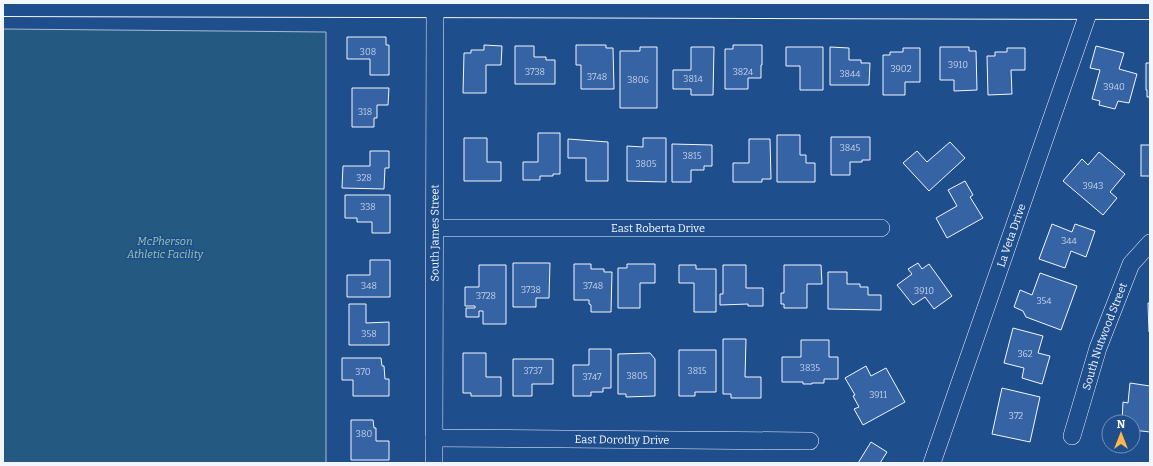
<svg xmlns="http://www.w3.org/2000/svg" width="1153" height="466" viewBox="0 0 1153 466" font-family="Bitter,serif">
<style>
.green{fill:#245a82;stroke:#a8bbd7}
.building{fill:#3563a3;stroke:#f2f6ff}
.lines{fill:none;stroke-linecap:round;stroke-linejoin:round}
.street-casing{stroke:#f2f6ff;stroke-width:18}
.secondary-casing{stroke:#f2f6ff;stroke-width:24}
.street{stroke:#1f4e8c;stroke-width:17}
.secondary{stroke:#1f4e8c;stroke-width:22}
.labels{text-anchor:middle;stroke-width:3;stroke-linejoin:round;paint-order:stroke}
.number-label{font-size:9px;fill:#c3d1e8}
.street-label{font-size:11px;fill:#f2f6ff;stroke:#1f4e8c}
.park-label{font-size:11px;font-style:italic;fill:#97c8a6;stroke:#1f4e8c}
</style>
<rect width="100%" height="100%" fill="#1f4e8c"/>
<!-- green -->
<polygon class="green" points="3,29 326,32 326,463 3,463"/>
<!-- building -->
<g class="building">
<polygon points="347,37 386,37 386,45 389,45 389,75 370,75 370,59 347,59"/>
<polygon points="484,45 502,46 501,65 486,65 486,93 463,93 464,53 471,53 471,50 484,50"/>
<polygon points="576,45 606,45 606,48 613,48 614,89 581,89 581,65 576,65"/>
<polygon points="733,45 762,45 762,65 761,65 761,78 748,78 748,89 725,89 725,49 733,49"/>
<polygon points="515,46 534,46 534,57 546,57 546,60 555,60 555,84 515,84"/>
<polygon points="1096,46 1124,53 1119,69 1137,74 1129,103 1118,101 1115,109 1099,105 1100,101 1092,99 1100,70 1090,68"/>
<polygon points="640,47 657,47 657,108 620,108 620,51 640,51"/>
<polygon points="691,47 714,47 713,95 691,95 691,89 673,89 673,70 691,70"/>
<polygon points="786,47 823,47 823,90 800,90 800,66 786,66"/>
<polygon points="830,47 849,48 849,60 861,60 861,63 870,63 869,85 830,85"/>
<polygon points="940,47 969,47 969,51 976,51 977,90 954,91 954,80 940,80"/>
<polygon points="903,48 920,48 920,82 905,82 905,95 883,95 883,55 890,55 890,52 903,52"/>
<polygon points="1007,48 1025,48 1025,70 1011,70 1012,94 988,95 987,56 995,56 995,52 1007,52"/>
<polygon points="1146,63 1150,63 1150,97 1147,97 1147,90 1146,90"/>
<polygon points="352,88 389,88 388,105 377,105 377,118 374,118 374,127 352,127"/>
<polygon points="538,133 560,133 560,174 553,174 553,176 540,176 540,180 523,180 523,162 538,162"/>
<polygon points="777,135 800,135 800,155 806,155 806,163 815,163 815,182 777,182"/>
<polygon points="831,137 870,137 870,160 862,160 862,162 850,162 850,175 831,175"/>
<polygon points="464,138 487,138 487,162 501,162 501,181 464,181"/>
<polygon points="643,138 666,138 666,182 627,181 627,146 643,147"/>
<polygon points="568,139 608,142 608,181 586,181 586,158 568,158"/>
<polygon points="749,139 770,139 771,179 762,179 762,182 733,182 733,163 749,163"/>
<polygon points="950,142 965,158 929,191 903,163 917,151 927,162"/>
<polygon points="672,144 712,145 712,166 704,166 704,170 691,170 691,182 672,182"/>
<rect x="1141" y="145" width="9" height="31"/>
<polygon points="370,151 389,151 389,168 385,168 384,189 342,188 343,166 370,166"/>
<polygon points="1099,152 1125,174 1110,192 1117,198 1103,215 1063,181 1082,159 1088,165"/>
<polygon points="965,181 973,195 970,197 983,218 947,238 936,218 957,206 948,190"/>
<polygon points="345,195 390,195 390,233 372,233 372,222 357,222 357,218 345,218"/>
<polygon points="1052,224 1072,232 1075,224 1095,231 1086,257 1071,251 1065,268 1039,259"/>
<polygon points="370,260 390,260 390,297 347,297 347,275 370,275"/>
<polygon points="513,263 550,263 549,298 536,298 536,307 513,307"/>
<polygon points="918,263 922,269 929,264 952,296 934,309 925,297 913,305 897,285 912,274 908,269"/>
<polygon points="574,264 591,264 591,269 604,269 604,272 612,272 611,312 591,312 591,305 589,304 589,300 574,300"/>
<polygon points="627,264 655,264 655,283 640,283 640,308 618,308 618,268 627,268"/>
<polygon points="479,265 506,265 506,324 483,324 483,311 479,311 479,317 466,317 466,308 475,308 475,306 465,306 465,287 479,287"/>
<polygon points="679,265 696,265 696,269 716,269 716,312 694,312 694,283 679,283"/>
<polygon points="723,265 746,265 746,288 763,288 763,306 748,306 748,304 720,305 720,294 723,294"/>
<polygon points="784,265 821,265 822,284 807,284 807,308 784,308 784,304 781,304 781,293 784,293"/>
<polygon points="828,272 847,272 847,284 860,284 860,287 868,287 868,295 881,295 881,310 828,309"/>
<polygon points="1040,273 1077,286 1061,330 1026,317 1023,311 1014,307 1020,290 1032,295"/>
<polygon points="1148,303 1150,303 1150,332 1149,332"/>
<polygon points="349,304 366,304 366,323 389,322 389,345 349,345"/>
<polygon points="1013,328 1043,336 1038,353 1050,356 1042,384 1022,378 1024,368 1004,363"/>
<polygon points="723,339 746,339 745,377 761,377 761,398 731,398 731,394 723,394"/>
<polygon points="801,340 829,340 829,357 838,357 838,379 824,379 824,383 812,383 812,384 803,384 803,382 782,382 782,357 801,357"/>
<polygon points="589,349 611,349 611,388 603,388 603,392 591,392 591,396 573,396 573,365 589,365"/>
<polygon points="679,350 716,350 716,392 695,392 695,396 679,396"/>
<polygon points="463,353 486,353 486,377 501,377 501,396 471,396 471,393 463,393"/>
<polygon points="650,353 655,359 655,396 626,397 626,394 618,394 618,354"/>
<polygon points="342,358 381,358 382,366 384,366 385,379 389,379 389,396 353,396 353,380 342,380"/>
<polygon points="513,359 553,359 553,384 532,384 532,396 513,396"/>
<polygon points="866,366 871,376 886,368 905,402 863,425 854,409 859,407 853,396 855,395 845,378"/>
<polygon points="1130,383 1150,386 1150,432 1133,430 1133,422 1122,422 1123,402 1128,403"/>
<polygon points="1002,388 1040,397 1030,442 992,434"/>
<polygon points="351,420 373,420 374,428 376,428 376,441 389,441 389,460 351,460"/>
<polygon points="871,442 887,452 880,463 858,463"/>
</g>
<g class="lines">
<defs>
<g id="street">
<path id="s1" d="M435,228H881"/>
<path id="s2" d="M1072,436L1098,348L1131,264L1150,243"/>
<path id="s3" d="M434,438L810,441"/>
<path id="s4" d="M434,463L435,3"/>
<path id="s5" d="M932,463L1090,8"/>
</g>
<polyline id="secondary" points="3,5 1150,8"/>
</defs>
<!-- street casing -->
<use href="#street" class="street-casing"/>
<!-- secondary casing -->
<use href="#secondary" class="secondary-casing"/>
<!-- street -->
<use href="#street" class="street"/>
<!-- secondary -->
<use href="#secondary" class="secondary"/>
</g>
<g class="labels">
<!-- number labels -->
<g class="number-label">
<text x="368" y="55">308</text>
<text x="958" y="68">3910</text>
<text x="901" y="72">3902</text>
<text x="535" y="75">3738</text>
<text x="743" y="75">3824</text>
<text x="850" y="77">3844</text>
<text x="597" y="80">3748</text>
<text x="693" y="82">3814</text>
<text x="638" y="83">3806</text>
<text x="1114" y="90">3940</text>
<text x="365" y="115">318</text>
<text x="850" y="151">3845</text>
<text x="692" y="159">3815</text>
<text x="646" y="167">3805</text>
<text x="364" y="181">328</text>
<text x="1093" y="189">3943</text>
<text x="368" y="210">338</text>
<text x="1069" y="244">344</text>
<text x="369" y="289">348</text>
<text x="593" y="289">3748</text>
<text x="531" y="293">3738</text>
<text x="924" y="294">3910</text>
<text x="486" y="299">3728</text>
<text x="1044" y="304">354</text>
<text x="369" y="337">358</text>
<text x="1025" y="357">362</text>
<text x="810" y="371">3835</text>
<text x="533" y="374">3737</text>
<text x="697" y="374">3815</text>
<text x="363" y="375">370</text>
<text x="637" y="379">3805</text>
<text x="592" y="380">3747</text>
<text x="878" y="398">3911</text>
<text x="1016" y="419">372</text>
<text x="364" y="437">380</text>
</g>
<!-- street labels -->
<g class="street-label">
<text dy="4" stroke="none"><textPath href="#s1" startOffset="223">East Roberta Drive</textPath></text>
<text dy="4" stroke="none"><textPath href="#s4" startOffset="230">South James Street</textPath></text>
<text dy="4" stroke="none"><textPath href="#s5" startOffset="241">La Veta Drive</textPath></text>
<text dy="4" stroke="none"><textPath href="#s2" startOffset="105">South Nutwood Street</textPath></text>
<text dy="4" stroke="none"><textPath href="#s3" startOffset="188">East Dorothy Drive</textPath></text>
</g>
<!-- park labels -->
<g class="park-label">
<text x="165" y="245">McPherson<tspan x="165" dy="13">Athletic Facility</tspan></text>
</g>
</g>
<!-- border -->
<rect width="1153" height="466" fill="none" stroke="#f2f6ff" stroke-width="8"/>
<!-- north arrow -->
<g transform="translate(1121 434)"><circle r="19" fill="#1f4e8c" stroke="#7391ba"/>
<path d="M0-3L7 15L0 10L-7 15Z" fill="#ffb74d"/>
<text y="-6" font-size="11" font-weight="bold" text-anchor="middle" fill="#f2f6ff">N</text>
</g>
</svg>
